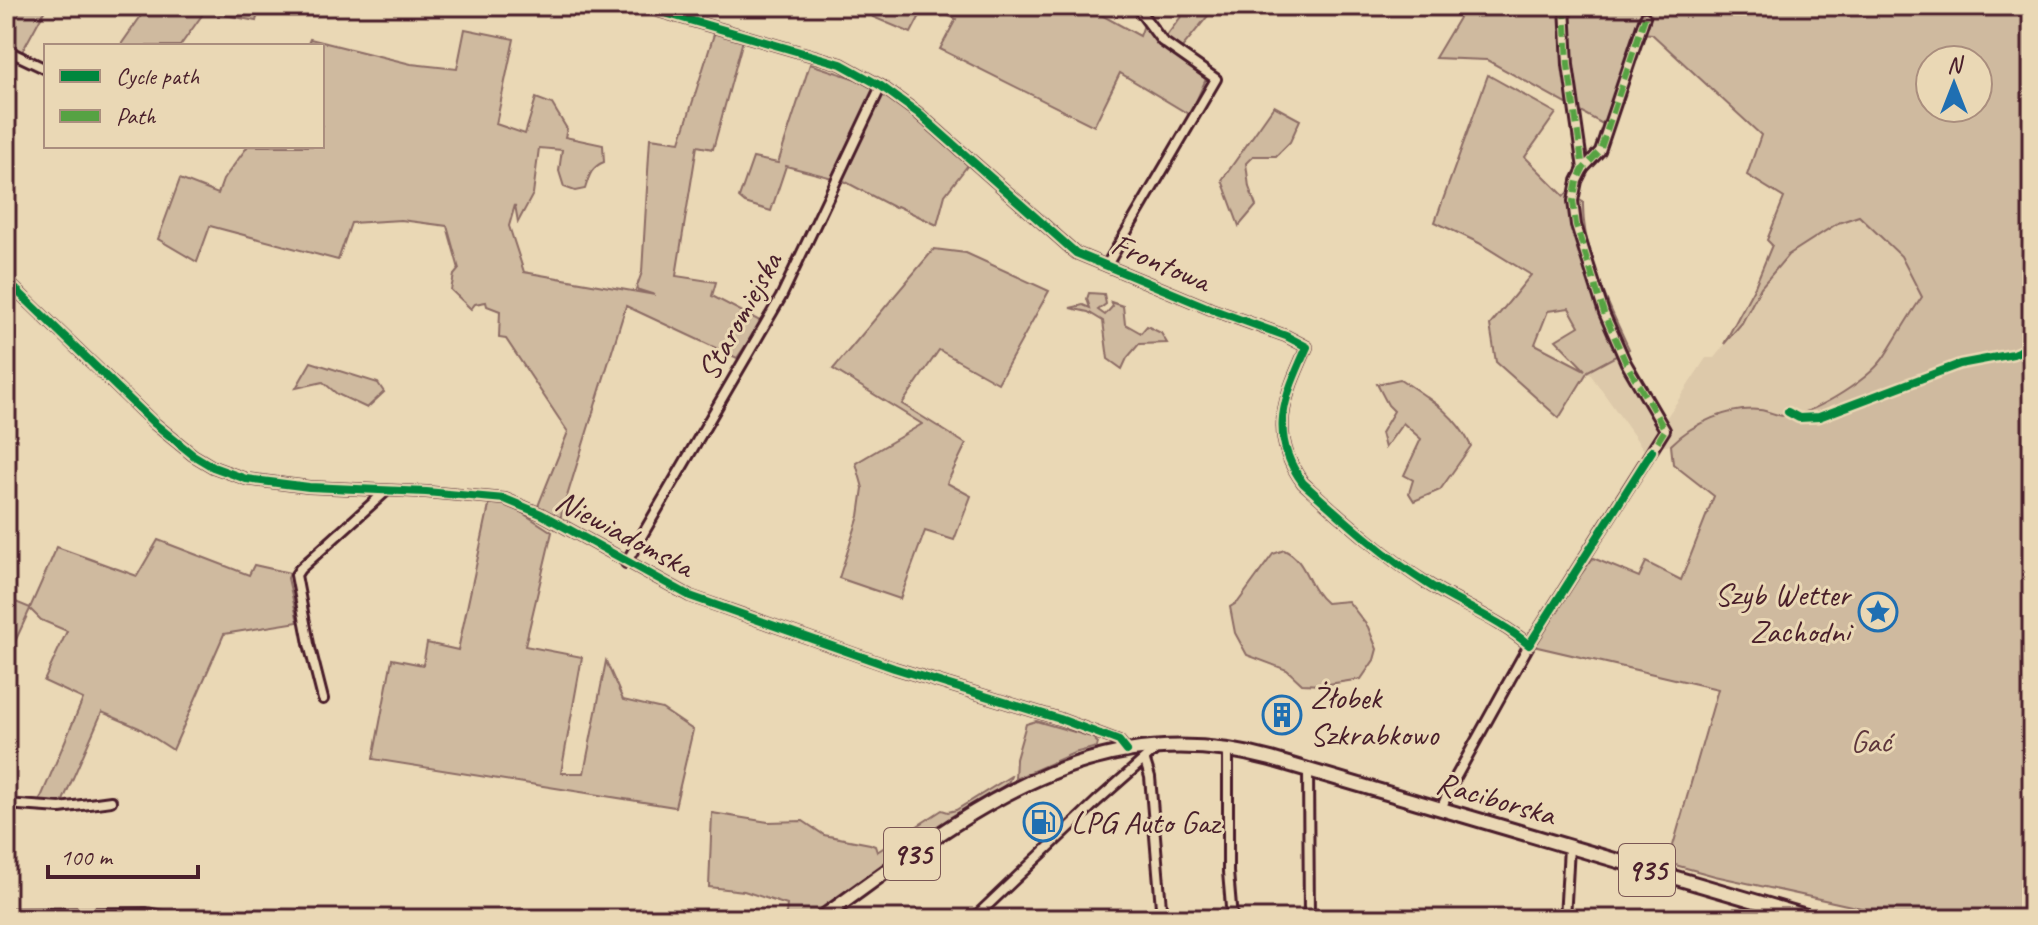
<svg xmlns="http://www.w3.org/2000/svg" width="2038" height="925" viewBox="0 0 2038 925" font-family="Caveat,sans-serif">
<style>
.built{fill:#ddc9aa}
.green{fill:#cfba9f;stroke:#8c6c65;stroke-width:2;fill-rule:evenodd}
.lines{fill:none;stroke-linecap:round;stroke-linejoin:round}
.minor-casing{stroke:#4a1f2b;stroke-width:14}
.primary-casing{stroke:#4a1f2b;stroke-width:18}
.minor{stroke:#ead8b5;stroke-width:8}
.primary{stroke:#ead8b5;stroke-width:12}
.quiet{stroke:#56a243;stroke-width:6;stroke-dasharray:12 6;stroke-linecap:butt}
.cycleway-casing{stroke:#ead8b5;stroke-width:13}
.cycleway{stroke:#00873e;stroke-width:8}
.labels{text-anchor:middle;stroke-width:6;stroke-linejoin:round;paint-order:stroke}
.shield{fill:#ead8b5;stroke:#7a5654;stroke-width:2}
.shield-label{font-size:30px;font-weight:bold;fill:#4a1f2b}
.street-label{font-size:32px;fill:#4a1f2b;stroke:#ead8b5}
.poi-label{font-size:32px;fill:#4a1f2b;stroke:#ead8b5;text-anchor:start}
.park-label{font-size:32px;fill:#5e363c;stroke:#ead8b5}
</style>
<rect width="100%" height="100%" fill="#ead8b5"/>
<filter id="ink" filterUnits="userSpaceOnUse"><feTurbulence type="fractalNoise" baseFrequency=".0125" numOctaves="2"/><feDisplacementMap in="SourceGraphic" scale="16" xChannelSelector="R" yChannelSelector="G"/><feConvolveMatrix kernelMatrix="1 2 1 2 8 2 1 2 1" color-interpolation-filters="sRGB"/></filter>
<g filter="url(#ink)">
<!-- built -->
<polygon class="built" points="1859,215 1901,256 1922,297 1886,356 1866,377 1857,381 1840,395 1811,410 1787,417 1762,410 1739,410 1724,413 1680,436 1671,445 1644,450 1588,371 1618,354 1661,426 1706,358 1714,358 1742,323 1761,287 1788,255 1838,223"/>
<!-- green -->
<g class="green">
<polygon points="17,6 47,6 22,52 6,45 6,28"/>
<polygon points="148,6 260,6 256,21 205,11 180,46 120,46"/>
<polygon points="879,6 925,6 911,33 873,17"/>
<polygon points="926,6 1085,6 1140,36 1144,25 1206,79 1190,115 1120,73 1094,126 940,49 956,19"/>
<polygon points="1189,6 1216,6 1181,49 1165,38"/>
<path d="M1466,6H2032V919H1895L1865,909L1715,876L1668,863L1718,689L1529,645L1593,558L1639,577L1646,562L1681,580L1714,496L1673,464L1671,445C1693,423 1729,407 1760,410C1770,411 1780,418 1790,416C1817,412 1872,378 1886,354C1898,335 1909,316 1922,297L1901,256L1859,216L1838,223L1788,255L1761,287L1742,323L1724,344L1755,286L1772,245L1767,240L1784,198L1747,175L1761,135L1652,34L1640,33L1610,128L1487,60L1435,58ZM1930,60H1978V108H1930Z"/>
<path d="M465,29L514,39L496,124L525,134L536,98L552,104L567,129L565,137L603,145L604,162C591,167 589,176 585,189L575,191L564,187L559,171L562,150L539,148L533,194L518,222L515,205L509,226L524,272L655,295L636,289L642,272L650,138L680,142L715,31L743,40L713,149L697,146L676,276L716,282L712,296L762,322L737,358L626,306L560,519L538,506L568,432L506,339L499,338L500,311L487,306L486,302L475,304L471,309L451,290L454,275L459,269L447,226L401,220L351,223L338,260L210,226L197,262L158,239L180,179L218,194L223,180L248,146H322V46H307L310,39L411,64L457,69Z"/>
<polygon points="810,64 856,79 899,103 968,165 945,195 937,225 897,206 895,208 844,181 786,166 771,211 745,203 739,198 753,158 778,163"/>
<path d="M1488,75L1556,113L1525,157L1564,196L1567,193L1583,202C1582,253 1608,303 1629,349L1588,371L1559,418L1496,362L1490,325L1531,275L1479,243L1435,222ZM1569,308L1579,326L1556,340L1585,370L1535,344L1548,311Z"/>
<polygon points="1274,106 1300,120 1290,142 1276,156 1253,156 1246,163 1249,187 1256,206 1239,226 1222,180"/>
<polygon points="934,249 966,253 1049,291 998,383 939,350 902,404 966,444 947,483 971,496 954,540 925,531 900,599 839,578 859,516 863,488 856,463 922,424 833,369"/>
<polygon points="1089,293 1104,294 1106,304 1098,310 1105,315 1113,306 1111,302 1123,306 1125,324 1141,333 1147,326 1161,333 1167,343 1139,344 1127,358 1122,369 1108,359 1103,321 1088,312 1070,308 1083,305 1090,308 1087,299"/>
<polygon points="311,362 378,383 384,392 367,408 337,394 323,382 296,388"/>
<path d="M1400,379C1430,399 1455,413 1471,446L1440,490L1414,501L1409,493L1413,480L1404,475L1421,439L1403,423L1385,448L1381,433L1394,411L1388,405L1377,384Z"/>
<polygon points="490,501 510,505 552,532 525,646 582,657 561,773 584,773 606,661 623,700 662,709 693,730 675,807 373,759 392,659 423,665 427,643 458,650"/>
<polygon points="158,540 249,575 254,565 290,573 288,578 298,622 224,634 173,750 139,728 102,712 62,803 39,802 83,699 44,681 67,631 41,620 30,609 6,661 6,598 30,608 57,547 137,576"/>
<path d="M1284,550C1308,561 1306,587 1326,603L1348,601L1368,627L1377,649L1374,660L1361,679L1322,685L1302,684L1287,670L1247,655L1235,633L1230,607L1238,602L1273,554Z"/>
<polygon points="1036,721 1092,737 1098,743 1097,747 1074,753 1015,779 1016,759 1026,724"/>
<polygon points="1011,776 1008,783 812,919 780,919 786,913 787,905 744,891 709,887 712,813 768,822 803,821 824,835 870,844 875,846 877,852 942,810 948,812 956,810"/>
</g>
<g class="lines">
<defs>
<g id="minor">
<path d="M641,6L841,64L881,86L918,113L1076,253L1211,309L1286,336L1307,347C1285,396 1267,434 1303,483C1343,519 1382,555 1428,584C1461,605 1500,620 1529,645"/>
<polyline points="1565,6 1568,65 1583,169"/>
<polyline points="6,50 46,69"/>
<polyline points="1107,265 1216,79 1162,41 1136,6"/>
<polyline points="6,280 155,424 193,455 213,467 246,479 309,487 426,492 505,499 541,514 690,596 894,668 1060,719 1119,741 1127,751"/>
<polyline points="626,563 781,297 881,86"/>
<polyline points="323,699 309,644 296,575 300,569 385,492"/>
<polyline points="1228,750 1228,872 1232,919"/>
<polyline points="1145,761 1150,777 1162,919"/>
<polyline points="1308,770 1309,919"/>
<polyline points="6,804 60,808 111,801"/>
<polyline points="1441,809 1452,784 1529,645 1665,430 1626,363 1604,313 1576,225 1573,201 1577,181 1583,169 1600,151 1645,17"/>
<polyline points="973,919 1097,801 1157,748"/>
<polyline points="1565,919 1569,847"/>
</g>
<g id="primary">
<polyline points="6,916 147,915 169,919"/>
<path d="M820,919C961,819 1085,709 1271,759L1816,919"/>
</g>
</defs>
<!-- minor casing -->
<use href="#minor" class="minor-casing"/>
<!-- primary casing -->
<use href="#primary" class="primary-casing"/>
<!-- minor -->
<use href="#minor" class="minor"/>
<!-- primary -->
<use href="#primary" class="primary"/>
<!-- quiet -->
<g class="quiet">
<polyline points="1565,6 1568,65 1583,169"/>
<polyline points="1645,17 1600,151 1583,169 1577,181 1573,201 1576,225 1604,313 1626,363 1665,430 1648,457"/>
</g>
<defs>
<g id="cycleway">
<path d="M641,6L841,64L881,86L918,113L1076,253L1211,309L1286,336L1307,347C1285,396 1267,434 1303,483C1343,519 1382,555 1428,584C1461,605 1500,620 1529,645L1652,451"/>
<polyline points="6,280 155,424 193,455 213,467 246,479 309,487 426,492 505,499 541,514 690,596 894,668 1060,719 1119,741 1127,751"/>
<polyline points="1788,412 1799,418 1819,417 1960,364 2013,354 2032,346"/>
</g>
</defs>
<!-- cycleway casing -->
<use href="#cycleway" class="cycleway-casing"/>
<!-- cycleway -->
<use href="#cycleway" class="cycleway"/>
</g>
</g>
<!-- icons -->
<defs>
<symbol id="sight-ring" viewBox="-11 -11 22 22"><circle r="9.5" fill="#ead8b5" stroke="#1f6fb2" stroke-width="1.5"/><path d="M0-6L1.8-2.2L6-1.7L2.9 1.2L3.7 5.4L0 3.3L-3.7 5.4L-2.9 1.2L-6-1.7L-1.8-2.2Z" fill="#1f6fb2"/></symbol>
<symbol id="building-ring" viewBox="-11 -11 22 22"><circle r="9.5" fill="#ead8b5" stroke="#1f6fb2" stroke-width="1.5"/><path d="M-4-6H4V6H1V3H-1V6H-4ZM-2.5-4.3h1.7v1.8h-1.7ZM.8-4.3h1.7v1.8H.8ZM-2.5-1h1.7V.8h-1.7ZM.8-1h1.7V.8H.8Z" fill="#1f6fb2"/></symbol>
<symbol id="fuel-ring" viewBox="-11 -11 22 22"><circle r="9.5" fill="#ead8b5" stroke="#1f6fb2" stroke-width="1.5"/><path d="M-5.5-6h7V0h2V4h1.3V-2.5L3-4.5l.8-.8L6-3V5H2.5V1h-1V6h-7ZM-4.2-4.7v3.2H.2V-4.7Z" fill="#1f6fb2"/></symbol>
</defs>
<g fill-rule="evenodd">
<use href="#sight-ring" x="1856" y="590" width="44" height="44"/>
<use href="#building-ring" x="1260" y="693" width="44" height="44"/>
<use href="#fuel-ring" x="1021" y="800" width="44" height="44"/>
</g>
<g class="labels">
<!-- shield labels -->
<g class="shield">
<rect x="884" y="828" width="56" height="52" rx="6"/>
<rect x="1619" y="844" width="56" height="52" rx="6"/>
</g>
<g class="shield-label">
<text x="912" y="864">935</text>
<text x="1647" y="880">935</text>
</g>
<!-- street labels -->
<g class="street-label">
<text transform="translate(1161 262) rotate(23)" y="11">Frontowa</text>
<text transform="translate(739 316) rotate(-61)" y="11">Staromiejska</text>
<text transform="translate(625 533) rotate(28)" y="11">Niewiadomska</text>
<text transform="translate(1496 798) rotate(16)" y="11">Raciborska</text>
</g>
<!-- poi labels -->
<g class="poi-label">
<text x="1850" y="605" text-anchor="end">Szyb Wetter<tspan x="1850" dy="37">Zachodni</tspan></text>
<text x="1310" y="708">Żłobek<tspan x="1310" dy="37">Szkrabkowo</tspan></text>
<text x="1071" y="833">LPG Auto Gaz</text>
</g>
<!-- park labels -->
<g class="park-label">
<text x="1871" y="752">Gać</text>
</g>
</g>
<!-- margin -->
<rect width="2038" height="925" fill="none" stroke="#ead8b5" stroke-width="32"/>
<rect x="16" y="16" width="2006" height="893" fill="none" stroke="#4a1f2b" stroke-width="3" filter="url(#ink)"/>
<!-- legend -->
<rect x="44" y="44" width="280" height="104" fill="#ead8b5" stroke="#aa8e7e" stroke-width="2"/>
<rect x="60" y="70" width="40" height="12" fill="#00873e" stroke="#aa8e7e" stroke-width="2"/>
<text x="116" y="84" font-size="24" fill="#4a1f2b">Cycle path</text>
<rect x="60" y="110" width="40" height="12" fill="#56a243" stroke="#aa8e7e" stroke-width="2"/>
<text x="116" y="124" font-size="24" fill="#4a1f2b">Path</text>
<!-- north arrow -->
<g transform="translate(1954 84)"><circle r="38" fill="#ead8b5" stroke="#aa8e7e" stroke-width="2"/>
<path d="M0-6L14 30L0 20L-14 30Z" fill="#1f6fb2"/>
<text y="-12" font-size="22" font-weight="bold" text-anchor="middle" fill="#4a1f2b">N</text>
</g>
<!-- scale -->
<path d="M48 865v12h150v-12" fill="none" stroke="#4a1f2b" stroke-width="4"/>
<text x="60" y="865" font-size="24" fill="#4a1f2b" stroke="#ead8b5" stroke-width="6" paint-order="stroke">100 m</text>
</svg>
